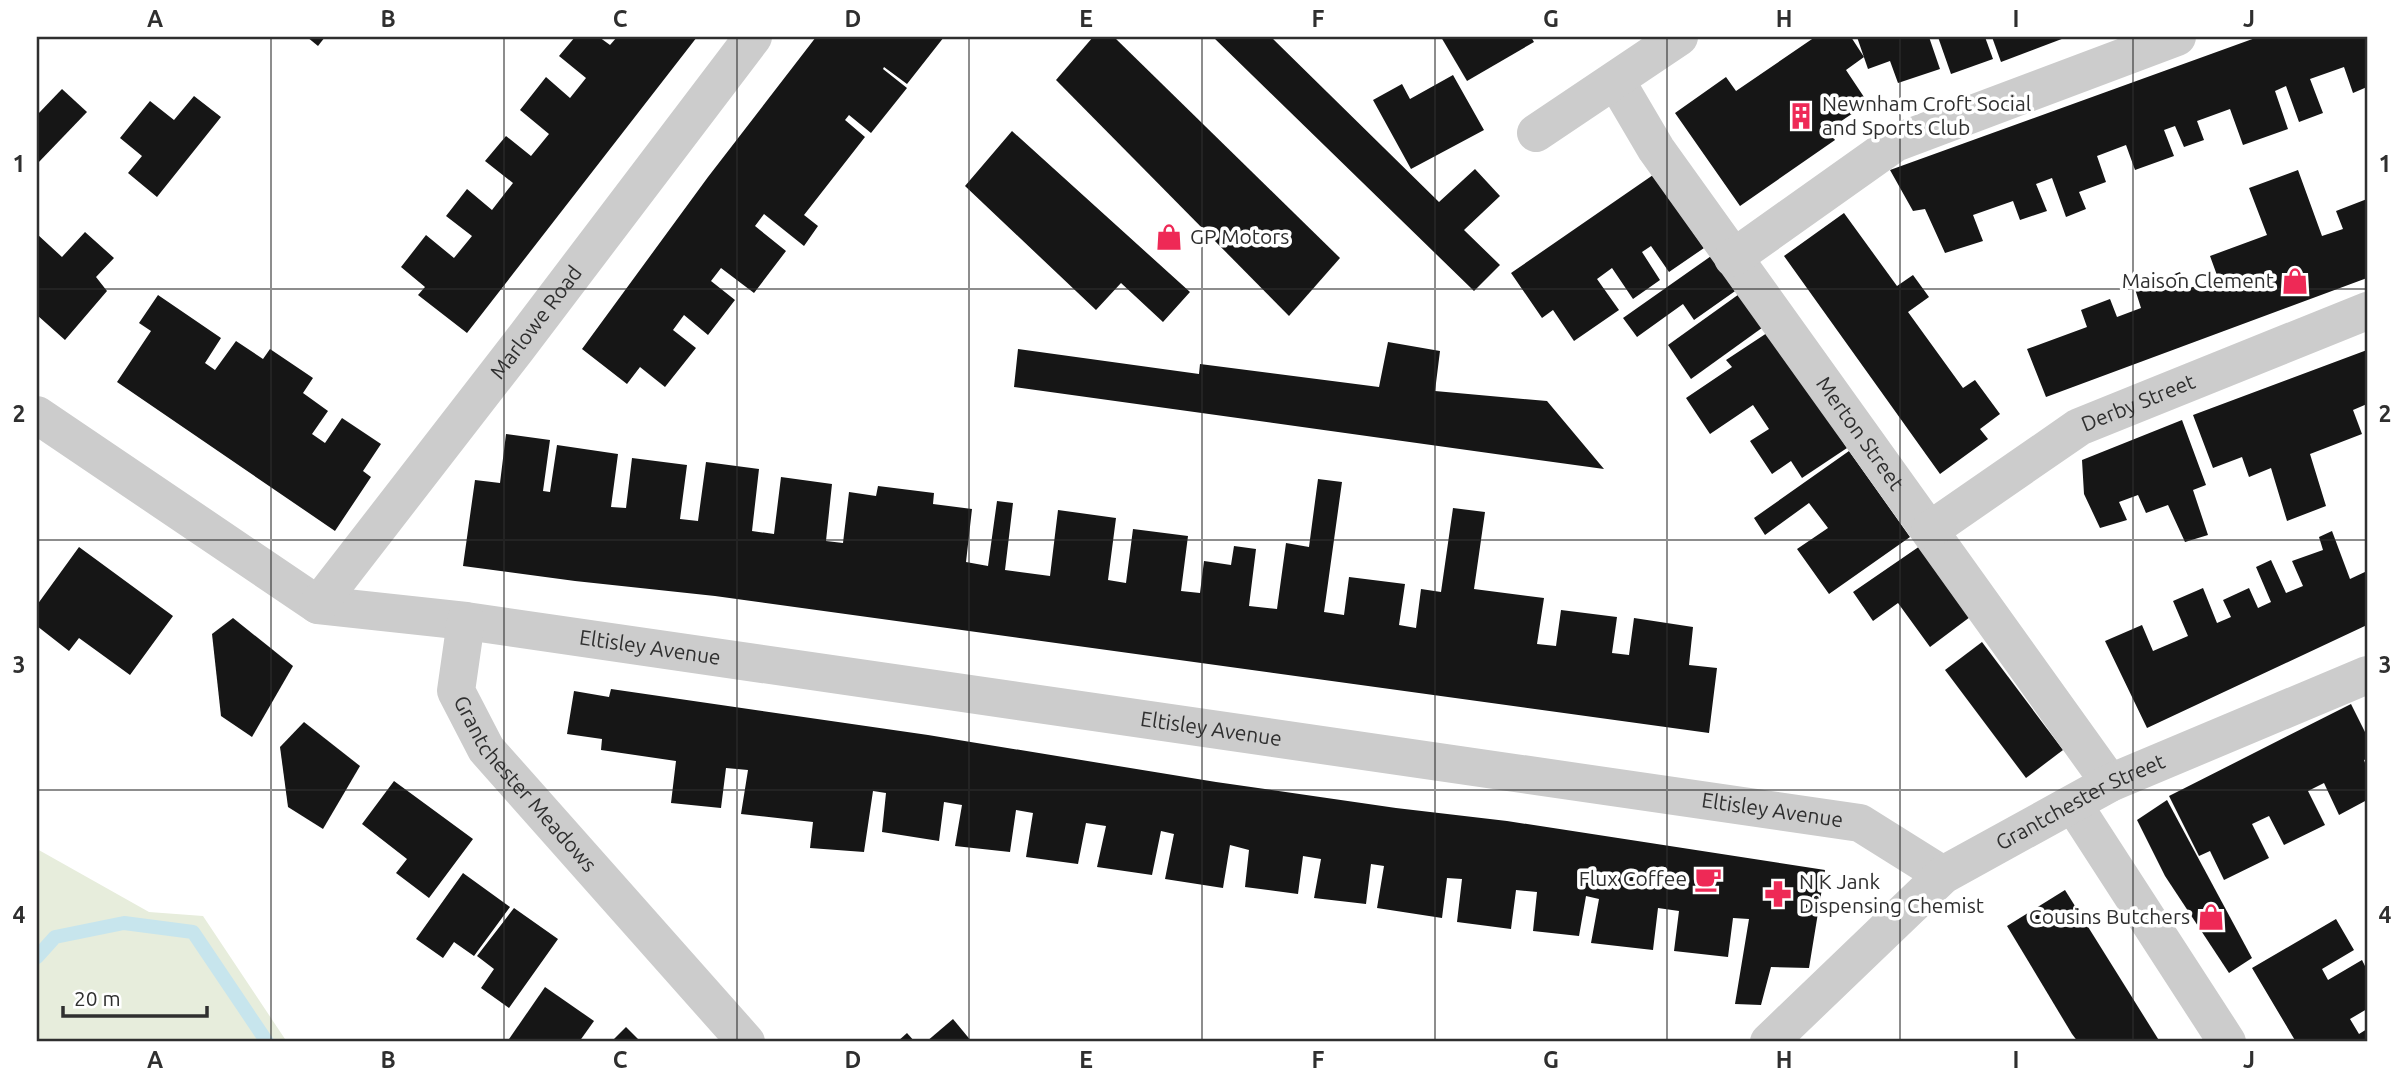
<svg xmlns="http://www.w3.org/2000/svg" width="2404" height="1079" viewBox="0 0 2404 1079" font-family="Ubuntu,sans-serif">
<style>
.green{fill:#e7eddc}
.lines{fill:none;stroke-linecap:round;stroke-linejoin:round}
.stream{stroke:#c7e5ed;stroke-width:14}
.building{fill:#161616}
.minor{stroke:#ccc;stroke-width:38}
.grid{fill:none;stroke:#2f2f2f;stroke-width:2;stroke-opacity:0.55}
.labels{text-anchor:middle;stroke-width:7;stroke-linejoin:round;paint-order:stroke}
.poi-label{font-size:21px;fill:#2f2f2f;stroke:#fff;text-anchor:start}
.street-label{font-size:21px;fill:#2f2f2f;stroke:#fff}
.neatline{fill:none;stroke:#2f2f2f;stroke-width:2.5}
.grid-label{font-size:23px;text-anchor:middle;font-weight:bold;fill:#2f2f2f}
</style>
<rect width="100%" height="100%" fill="#fff"/>
<!-- green -->
<polygon class="green" points="37,849 149,912 203,916 287,1042 37,1042"/>
<g class="lines">
<!-- stream -->
<polyline class="stream" points="37,957 55,937 124,923 193,932 267,1042"/>
</g>
<!-- building -->
<g class="building">
<polygon points="307,37 325,37 318,46"/>
<polygon points="575,37 599,37 610,45 617,37 697,37 467,333 418,295 425,287 401,267 426,235 454,258 472,236 446,216 467,189 492,210 513,183 485,161 506,136 531,156 549,134 520,110 546,77 570,98 586,78 559,56"/>
<polygon points="816,37 944,37 907,84 884,67 883,69 907,88 871,133 849,115 845,120 865,137 804,215 818,226 804,246 764,214 755,226 786,251 754,293 721,268 711,281 735,300 708,335 684,315 673,330 696,348 665,387 640,367 627,384 582,349 708,177"/>
<polygon points="1093,37 1114,37 1340,258 1289,316 1056,80"/>
<polygon points="1213,37 1271,37 1439,202 1475,169 1500,196 1464,230 1500,265 1474,291"/>
<polygon points="1441,37 1531,37 1534,42 1467,81"/>
<polygon points="1815,37 1851,37 1864,57 1846,70 1868,103 1828,130 1835,140 1740,206 1675,113 1726,77 1736,91"/>
<polygon points="1857,37 1929,37 1940,69 1898,83 1890,61 1868,69"/>
<polygon points="1938,37 1985,37 1993,59 1951,74"/>
<polygon points="1992,37 2067,37 2001,62"/>
<polygon points="2258,37 2367,37 2367,87 2353,93 2344,67 2310,79 2323,113 2299,122 2286,86 2275,91 2288,129 2243,145 2230,109 2197,121 2204,140 2184,147 2175,126 2164,130 2174,156 2135,170 2126,145 2097,156 2106,182 2079,192 2086,209 2066,217 2052,178 2036,184 2047,211 2020,220 2013,201 1973,215 1983,241 1945,253 1925,209 1913,211 1890,170"/>
<polygon points="1453,75 1484,130 1411,169 1373,100 1402,84 1410,99"/>
<polygon points="62,89 87,112 37,164 37,115"/>
<polygon points="194,96 221,117 157,197 128,173 142,156 120,138 150,101 174,120"/>
<polygon points="1012,131 1190,292 1163,322 1121,283 1096,310 965,186"/>
<polygon points="2298,170 2322,236 2343,229 2336,211 2367,199 2367,278 2046,397 2027,349 2087,327 2081,310 2110,299 2117,317 2141,308 2135,289 2180,272 2187,289 2218,278 2210,256 2267,235 2249,188"/>
<polygon points="1653,175 1704,248 1669,272 1651,246 1642,252 1660,280 1633,299 1612,268 1597,279 1619,310 1574,341 1553,310 1542,318 1511,273"/>
<polygon points="1844,213 1897,286 1913,275 1929,297 1908,312 1963,388 1975,380 2000,414 1980,429 1988,439 1940,474 1784,256"/>
<polygon points="85,232 114,258 96,277 107,291 65,340 37,315 37,234 62,257"/>
<polygon points="1714,254 1738,289 1694,320 1683,304 1637,337 1623,318"/>
<polygon points="1742,292 1766,325 1691,379 1668,345"/>
<polygon points="158,295 221,338 205,363 215,370 236,341 263,359 270,349 313,378 303,393 328,411 312,434 325,443 342,418 381,444 363,471 371,477 335,531 117,382 151,331 139,323"/>
<polygon points="1770,331 1847,448 1802,478 1791,461 1772,474 1750,441 1769,429 1753,405 1710,434 1686,398 1732,367 1726,360"/>
<polygon points="1388,342 1440,351 1435,391 1547,401 1604,469 1014,387 1018,349 1199,374 1200,364 1379,387"/>
<polygon points="2367,350 2367,404 2353,410 2362,434 2310,454 2326,506 2287,521 2271,468 2249,477 2242,457 2213,468 2193,415"/>
<polygon points="2182,420 2206,485 2193,490 2208,535 2185,542 2168,505 2146,513 2138,495 2119,502 2127,520 2100,528 2084,494 2082,460"/>
<polygon points="506,434 550,440 543,491 550,492 557,445 618,454 611,507 626,508 632,458 687,465 680,519 698,521 706,462 759,469 752,531 774,534 781,477 832,484 826,541 843,543 849,492 876,496 878,486 934,493 933,504 972,509 966,562 988,566 997,501 1013,503 1005,570 1050,576 1058,510 1116,518 1108,580 1126,583 1133,529 1188,536 1181,591 1200,593 1204,561 1231,565 1234,546 1256,549 1249,606 1277,609 1286,543 1309,547 1318,479 1342,482 1324,612 1344,615 1349,577 1405,584 1399,625 1416,628 1421,589 1441,592 1453,508 1485,512 1474,589 1544,598 1537,644 1556,646 1561,610 1617,617 1612,653 1629,655 1634,618 1693,627 1689,665 1717,668 1709,733 715,596 575,581 463,566 475,480 500,483"/>
<polygon points="1849,451 1910,537 1829,594 1797,549 1828,528 1809,503 1765,535 1754,518"/>
<polygon points="2332,531 2350,579 2367,571 2367,625 2147,728 2105,641 2142,625 2153,651 2188,636 2173,601 2203,588 2217,623 2231,617 2223,600 2249,588 2258,608 2271,602 2256,567 2271,560 2286,593 2303,586 2292,561 2323,550 2319,537"/>
<polygon points="1920,546 1970,617 1930,647 1898,603 1873,621 1853,592"/>
<polygon points="79,547 173,616 130,675 79,638 69,651 37,626 37,605"/>
<polygon points="233,618 293,666 252,737 221,716 212,634"/>
<polygon points="1982,642 2063,750 2026,778 1945,670"/>
<polygon points="611,689 928,735 1216,782 1396,808 1507,821 1825,870 1809,968 1771,967 1761,1005 1735,1004 1749,919 1733,918 1728,957 1674,951 1679,911 1658,908 1653,950 1591,943 1599,899 1586,896 1579,936 1533,931 1537,892 1516,890 1511,929 1457,922 1462,879 1447,878 1442,918 1377,908 1384,866 1371,864 1366,904 1314,898 1321,859 1303,856 1298,894 1245,887 1249,850 1230,845 1223,888 1165,879 1174,834 1161,831 1152,875 1097,867 1106,826 1086,823 1078,864 1026,857 1033,813 1016,810 1010,852 955,846 962,805 944,802 939,841 882,832 886,793 873,791 864,852 810,848 813,822 741,814 748,770 726,768 721,808 671,803 676,761 601,750 602,739 567,734 574,691 609,697"/>
<polygon points="2351,704 2367,736 2367,759 2364,760 2367,768 2367,800 2339,815 2324,783 2308,791 2325,825 2284,845 2269,816 2252,824 2269,858 2224,880 2210,851 2199,856 2169,796"/>
<polygon points="304,722 360,766 323,829 288,807 280,747"/>
<polygon points="394,781 473,839 429,898 396,873 407,859 362,824"/>
<polygon points="2167,800 2252,958 2229,973 2165,876 2137,820"/>
<polygon points="463,873 510,907 474,956 454,942 443,958 416,939"/>
<polygon points="2065,890 2160,1042 2078,1042 2072,1034 2007,926"/>
<polygon points="514,908 558,939 509,1008 481,988 494,969 477,956"/>
<polygon points="2336,919 2354,950 2322,969 2328,980 2362,960 2367,970 2367,1009 2350,1019 2359,1034 2367,1029 2367,1042 2296,1042 2252,968"/>
<polygon points="545,987 594,1021 579,1042 507,1042"/>
<polygon points="953,1019 972,1042 926,1042"/>
<polygon points="626,1027 641,1042 611,1042"/>
<polygon points="907,1033 915,1042 897,1042"/>
</g>
<g class="lines">
<!-- minor -->
<g class="minor">
<path id="s1" d="M1616,81L1656,149L2110,783"/>
<polyline points="1536,133 1679,37"/>
<polyline points="1733,258 1895,143 2177,37"/>
<path id="s2" d="M37,415L318,605L466,621L1860,823L1943,875"/>
<path id="s3" d="M1930,530L2079,427L2367,311"/>
<path id="s4" d="M318,605L517,348L753,37"/>
<path id="s5" d="M466,621L456,691L486,749L746,1042"/>
<polyline points="2073,804 2227,1042"/>
<path id="s6" d="M1769,1042L1943,875L2110,783L2367,675"/>
</g>
</g>
<!-- grid -->
<path class="grid" d="M271,37V1042M504,37V1042M737,37V1042M969,37V1042M1202,37V1042M1435,37V1042M1667,37V1042M1900,37V1042M2133,37V1042M37,289H2367M37,540H2367M37,790H2367"/>
<!-- icons -->
<defs>
<symbol id="building-bare" viewBox="-9 -9 18 18"><path d="M-4-6H4V6H1V3H-1V6H-4ZM-2.5-4.3h1.7v1.8h-1.7ZM.8-4.3h1.7v1.8H.8ZM-2.5-1h1.7V.8h-1.7ZM.8-1h1.7V.8H.8Z" fill="#ee2956" stroke="#fff" stroke-width="2.5" paint-order="stroke"/></symbol>
<symbol id="shop-bare" viewBox="-9 -9 18 18"><path d="M-5-2.5h2.3a2.7 3.5 0 0 1 5.4 0H5L5.5 6h-11ZM-1.5-2.5h3a1.5 2.3 0 0 0-3 0Z" fill="#ee2956" stroke="#fff" stroke-width="2.5" paint-order="stroke"/></symbol>
<symbol id="cafe-bare" viewBox="-9 -9 18 18"><path d="M-5.5-4.5H6V0H3Q3 3.5 0 3.5H-2.5Q-5.5 3.5-5.5 0ZM3-3.2v2h1.7v-2ZM-6 4.5H4V6H-6Z" fill="#ee2956" stroke="#fff" stroke-width="2.5" paint-order="stroke"/></symbol>
<symbol id="pharmacy-bare" viewBox="-9 -9 18 18"><path d="M-2-6h4v4h4v4h-4v4h-4v-4h-4v-4h4Z" fill="#ee2956" stroke="#fff" stroke-width="2.5" paint-order="stroke"/></symbol>
</defs>
<g fill-rule="evenodd">
<use href="#building-bare" x="1782" y="97" width="38" height="38"/>
<use href="#shop-bare" x="1150" y="218" width="38" height="38"/>
<use href="#shop-bare" x="2276" y="262" width="38" height="38"/>
<use href="#cafe-bare" x="1689" y="860" width="38" height="38"/>
<use href="#pharmacy-bare" x="1759" y="875" width="38" height="38"/>
<use href="#shop-bare" x="2192" y="898" width="38" height="38"/>
</g>
<g class="labels">
<!-- poi labels -->
<g class="poi-label">
<text x="1822" y="111">Newnham Croft Social<tspan x="1822" dy="24">and Sports Club</tspan></text>
<text x="1190" y="244">GP Motors</text>
<text x="2274" y="288" text-anchor="end">Maison Clement</text>
<text x="1687" y="886" text-anchor="end">Flux Coffee</text>
<text x="1799" y="889">N K Jank<tspan x="1799" dy="24">Dispensing Chemist</tspan></text>
<text x="2190" y="924" text-anchor="end">Cousins Butchers</text>
</g>
<!-- street labels -->
<g class="street-label">
<text dy="7" stroke="none"><textPath href="#s4" startOffset="357">Marlowe Road</textPath></text>
<text dy="7" stroke="none"><textPath href="#s3" startOffset="245">Derby Street</textPath></text>
<text dy="7" stroke="none"><textPath href="#s1" startOffset="429">Merton Street</textPath></text>
<text dy="7" stroke="none"><textPath href="#s2" startOffset="674">Eltisley Avenue</textPath></text>
<text dy="7" stroke="none"><textPath href="#s2" startOffset="1241">Eltisley Avenue</textPath></text>
<text dy="7" stroke="none"><textPath href="#s5" startOffset="187">Grantchester Meadows</textPath></text>
<text dy="7" stroke="none"><textPath href="#s6" startOffset="397">Grantchester Street</textPath></text>
<text dy="7" stroke="none"><textPath href="#s2" startOffset="1808">Eltisley Avenue</textPath></text>
</g>
</g>
<!-- border -->
<rect width="2404" height="1079" fill="none" stroke="#ffffff" stroke-width="77"/>
<!-- scale -->
<path d="M63 1006v10h144v-10" fill="none" stroke="#2f2f2f" stroke-width="3.5"/>
<text x="74" y="1006" font-size="21" fill="#2f2f2f" stroke="#ffffff" stroke-width="5" paint-order="stroke">20 m</text>
<rect x="38" y="38" width="2328" height="1002" class="neatline"/>
<g class="grid-label">
<text x="155" y="27">A</text>
<text x="388" y="27">B</text>
<text x="620" y="27">C</text>
<text x="853" y="27">D</text>
<text x="1086" y="27">E</text>
<text x="1318" y="27">F</text>
<text x="1551" y="27">G</text>
<text x="1784" y="27">H</text>
<text x="2016" y="27">I</text>
<text x="2249" y="27">J</text>
<text x="19" y="172">1</text>
<text x="2385" y="172">1</text>
<text x="19" y="422">2</text>
<text x="2385" y="422">2</text>
<text x="19" y="673">3</text>
<text x="2385" y="673">3</text>
<text x="19" y="923">4</text>
<text x="2385" y="923">4</text>
<text x="155" y="1068">A</text>
<text x="388" y="1068">B</text>
<text x="620" y="1068">C</text>
<text x="853" y="1068">D</text>
<text x="1086" y="1068">E</text>
<text x="1318" y="1068">F</text>
<text x="1551" y="1068">G</text>
<text x="1784" y="1068">H</text>
<text x="2016" y="1068">I</text>
<text x="2249" y="1068">J</text>
</g>
</svg>
